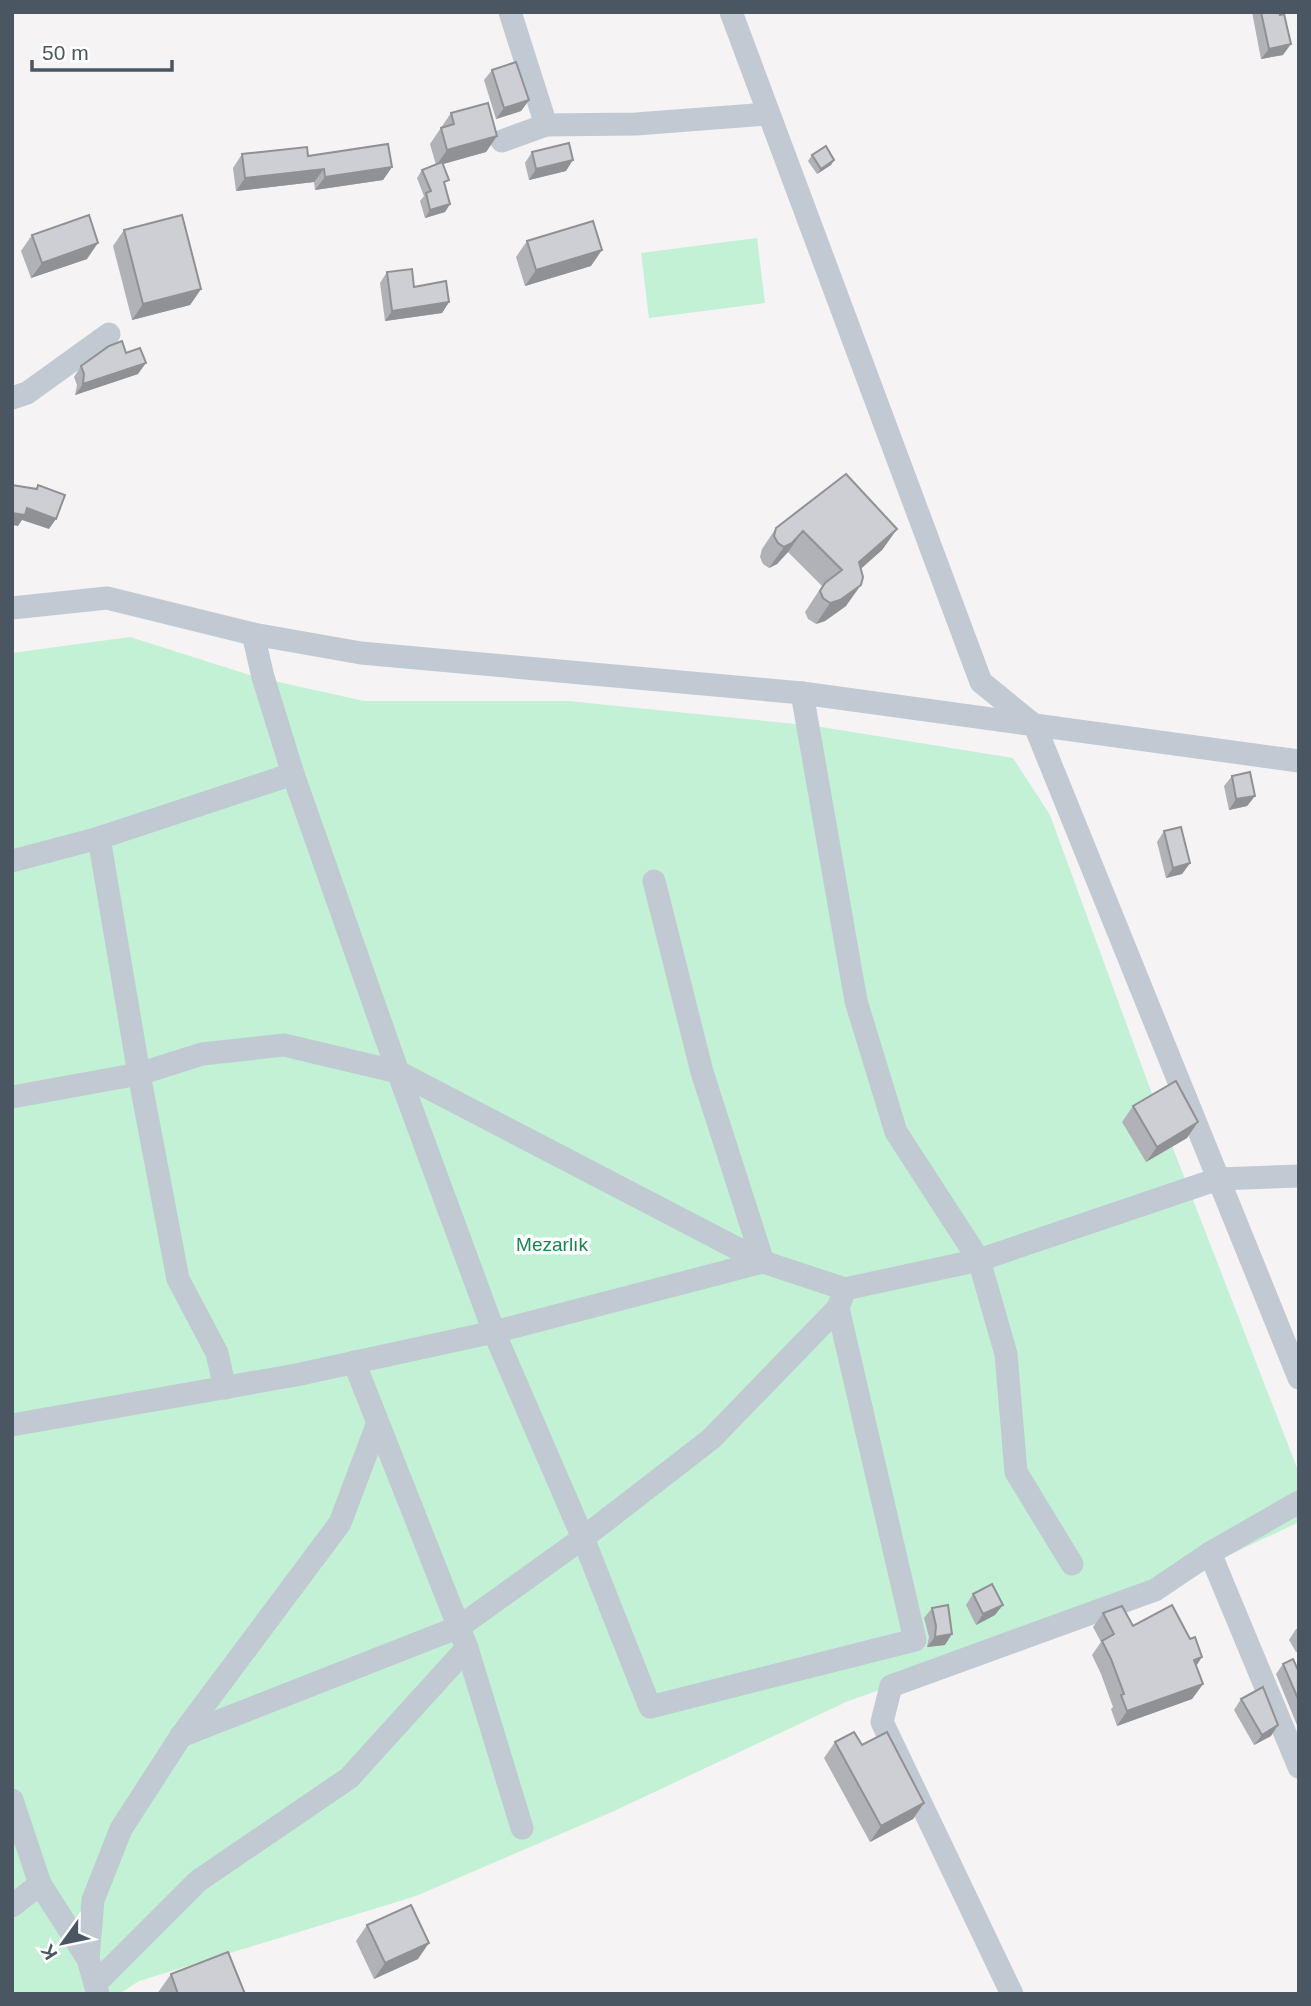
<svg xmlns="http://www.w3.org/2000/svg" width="1311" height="2006" viewBox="0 0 1311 2006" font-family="Arial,sans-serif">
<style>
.green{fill:#c3f1d5}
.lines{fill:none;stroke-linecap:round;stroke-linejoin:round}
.minor{stroke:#c1cad2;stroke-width:23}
.wall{fill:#b0b2b7}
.shaded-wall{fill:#909195}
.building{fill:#cdcfd5;stroke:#909195;stroke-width:2}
.labels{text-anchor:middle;stroke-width:7;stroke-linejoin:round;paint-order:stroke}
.park-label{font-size:19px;fill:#17864f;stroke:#fff}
</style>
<rect width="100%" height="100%" fill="#f5f3f3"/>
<!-- green -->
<g class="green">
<polygon points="757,238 765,303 649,318 641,253"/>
<polygon points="130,637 256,677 364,701 568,701 815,726 1013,758 1050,815 1155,1102 1299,1473 1299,1522 1155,1590 846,1702 614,1811 416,1896 139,1981 119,1994 12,1994 12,653"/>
</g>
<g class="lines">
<!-- minor -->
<g class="minor">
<polyline points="510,12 546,125 636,124 768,114"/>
<polyline points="731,12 981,682 1035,726 1299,1378"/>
<polyline points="502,141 546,125"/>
<polyline points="12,398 27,393 109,334"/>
<polyline points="12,608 107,598 253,634 361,653 802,693 1299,761"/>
<polyline points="253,634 263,677 293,774 398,1072 494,1332 583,1538 650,1707 915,1640 838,1308 845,1289"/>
<polyline points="802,693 856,1001 896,1132 979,1260 1006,1354 1016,1472 1072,1564"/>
<polyline points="99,838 139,1074 178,1279 217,1353 225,1388"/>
<polyline points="12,861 99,838 293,774"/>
<polyline points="654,881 702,1072 763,1262"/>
<polyline points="12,1097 139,1074 202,1054 284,1045 398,1072 763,1262"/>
<polyline points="354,1362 467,1648 522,1828"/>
<polyline points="12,1425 296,1375 494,1332 763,1262 845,1289 979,1260 1218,1179 1299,1176"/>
<polyline points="1210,1553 1299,1767"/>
<polyline points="181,1736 459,1627 583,1538 711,1439 838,1308"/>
<polyline points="12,1800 40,1884 88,1959"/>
<polyline points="12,1906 40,1884"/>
<polyline points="95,1984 198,1881 349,1778 467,1648"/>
<polyline points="98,1994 88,1959 93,1900 121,1829 181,1736 340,1523 377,1425"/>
<polyline points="1012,1994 882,1722 891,1686 1155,1590 1210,1553 1299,1502"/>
</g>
</g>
<!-- wall -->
<g class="wall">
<polygon points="1252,12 1279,12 1283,55 1261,59"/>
<polygon points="492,70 529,100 521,111 496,119 484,80"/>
<polygon points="451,113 497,136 486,152 443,164 445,185 450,204 445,212 425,218 420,201 424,196 417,178 422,170 436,165 430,144"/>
<polygon points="532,152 566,171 529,180 525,163"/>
<polygon points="242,154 308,156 392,167 383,180 315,190 314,182 236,191 233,168"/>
<polygon points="812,155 834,160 831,165 817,174 808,161"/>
<polygon points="124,230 201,289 190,305 132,320 113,246"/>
<polygon points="32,235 87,259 31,278 21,251"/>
<polygon points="527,241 591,266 525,286 516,257"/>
<polygon points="387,272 414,287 449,302 442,313 385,321 380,283"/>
<polygon points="81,366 138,374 75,395 77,385 74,377"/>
<polygon points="776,528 897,529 882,550 861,569 846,606 825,621 816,624 808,619 805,612 822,586 788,552 777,564 769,568 763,564 760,557 762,549"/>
<polygon points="1232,776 1255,796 1247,806 1229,810 1224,786"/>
<polygon points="1164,831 1190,863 1182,874 1166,878 1157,842"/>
<polygon points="1133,1106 1187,1138 1146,1162 1122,1122"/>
<polygon points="973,1594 995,1615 976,1625 966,1605"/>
<polygon points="932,1608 945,1645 927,1647 929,1637 924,1618"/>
<polygon points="1103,1613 1133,1626 1190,1639 1202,1657 1196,1666 1203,1684 1192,1699 1117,1726 1111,1709 1113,1707 1101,1674 1092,1655 1101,1642 1093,1627"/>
<polygon points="1299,1628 1299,1651 1296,1652 1289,1640 1296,1629"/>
<polygon points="1283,1664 1299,1672 1299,1730 1276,1674"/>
<polygon points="1241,1699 1271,1736 1254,1745 1234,1710"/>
<polygon points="835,1742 862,1745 924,1803 913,1819 870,1842 824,1758"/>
<polygon points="367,1925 418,1959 374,1979 356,1941"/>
<polygon points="171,1974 245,1994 157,1994"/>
</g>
<!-- shaded-wall -->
<g class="shaded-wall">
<polygon points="1291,44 1283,55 1261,59 1269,49"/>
<polygon points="529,100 521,111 496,119 504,108"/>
<polygon points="497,136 486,152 436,166 447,150"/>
<polygon points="573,160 566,171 529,180 536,169"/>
<polygon points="834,160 831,165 817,174 821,169"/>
<polygon points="392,167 383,180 315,190 325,177"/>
<polygon points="324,169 314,182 236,191 245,178"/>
<polygon points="450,204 445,212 425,218 430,210"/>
<polygon points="98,243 87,259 31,278 42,263"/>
<polygon points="602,250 591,266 525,286 536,270"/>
<polygon points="201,289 190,305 132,320 143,304"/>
<polygon points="449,302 442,313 385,321 392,311"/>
<polygon points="146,363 138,374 75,395 83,384"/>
<polygon points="27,508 56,519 49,529 22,520 18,526 12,525 12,513"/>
<polygon points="897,529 882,550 844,583 859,562"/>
<polygon points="803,531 788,552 777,564 769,568 784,547"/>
<polygon points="861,585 846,606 825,621 816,624 830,603"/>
<polygon points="1255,796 1247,806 1229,810 1236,799"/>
<polygon points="1190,863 1182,874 1166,878 1173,868"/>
<polygon points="1198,1122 1187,1138 1146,1162 1157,1147"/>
<polygon points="1003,1605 995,1615 976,1625 983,1614"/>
<polygon points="952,1634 945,1645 927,1647 935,1637"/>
<polygon points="1202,1657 1192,1672 1194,1660"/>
<polygon points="1203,1684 1192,1699 1117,1726 1127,1711"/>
<polygon points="1278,1725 1271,1736 1254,1745 1262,1735"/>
<polygon points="924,1803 913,1819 870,1842 881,1826"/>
<polygon points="429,1943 418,1959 374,1979 385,1963"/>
</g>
<!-- building -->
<g class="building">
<polygon points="1261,12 1279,12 1280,15 1284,14 1291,44 1269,49"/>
<polygon points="516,62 529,100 504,108 492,70"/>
<polygon points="488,103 497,136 447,150 441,128 454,124 451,113"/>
<polygon points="569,143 573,160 536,169 532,152"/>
<polygon points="388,144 392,167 325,177 324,169 245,178 242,154 307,147 308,156"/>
<polygon points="826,146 834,160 821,169 812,155"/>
<polygon points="442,162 449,180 444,182 450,204 430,210 426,193 431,191 422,170"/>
<polygon points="89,215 98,243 42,263 32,235"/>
<polygon points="182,215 201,289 143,304 124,230"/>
<polygon points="593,221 602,250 536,270 527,241"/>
<polygon points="412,269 414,287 446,281 449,302 392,311 387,272"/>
<polygon points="122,341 126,353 140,348 146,363 83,384 84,374 81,366 109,346"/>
<polygon points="846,474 897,529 859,562 863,577 861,585 840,600 830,603 823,598 820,591 825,583 842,570 803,531 792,543 784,547 778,543 774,536 776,528"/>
<polygon points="12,485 37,489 38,485 65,495 56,519 27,508 25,515 12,513"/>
<polygon points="1250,772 1255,796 1236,799 1232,776"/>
<polygon points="1181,827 1190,863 1173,868 1164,831"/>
<polygon points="1176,1081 1198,1122 1157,1147 1133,1106"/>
<polygon points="992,1584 1003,1605 983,1614 973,1594"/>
<polygon points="948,1605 952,1634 935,1637 936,1626 932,1608"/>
<polygon points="1172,1605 1190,1639 1195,1637 1202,1657 1194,1660 1203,1684 1127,1711 1121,1695 1124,1694 1111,1659 1102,1641 1114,1634 1103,1613 1122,1606 1133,1626"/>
<polygon points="1293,1659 1299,1672 1299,1701 1283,1664"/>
<polygon points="1263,1687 1278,1725 1262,1735 1241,1699"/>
<polygon points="854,1732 862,1745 887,1732 924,1803 881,1826 835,1742"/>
<polygon points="411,1905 429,1943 385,1963 367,1925"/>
<polygon points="228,1952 245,1994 178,1994 171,1974"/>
</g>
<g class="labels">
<!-- park labels -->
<g class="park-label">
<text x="552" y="1251">Mezarlık</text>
</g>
</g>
<!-- border -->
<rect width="1311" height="2006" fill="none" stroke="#4a5661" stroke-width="28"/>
<!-- north arrow -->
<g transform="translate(63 1943) rotate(237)" stroke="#ffffff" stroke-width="5" paint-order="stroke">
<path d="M0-5L12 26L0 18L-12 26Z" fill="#4a5661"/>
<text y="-10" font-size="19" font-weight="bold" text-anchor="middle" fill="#4a5661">K</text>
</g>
<!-- scale -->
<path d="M32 60v10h140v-10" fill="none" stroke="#4a5661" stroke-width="3.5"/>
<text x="42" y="60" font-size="21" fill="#4a5661" stroke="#ffffff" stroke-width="5" paint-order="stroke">50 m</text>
</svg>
